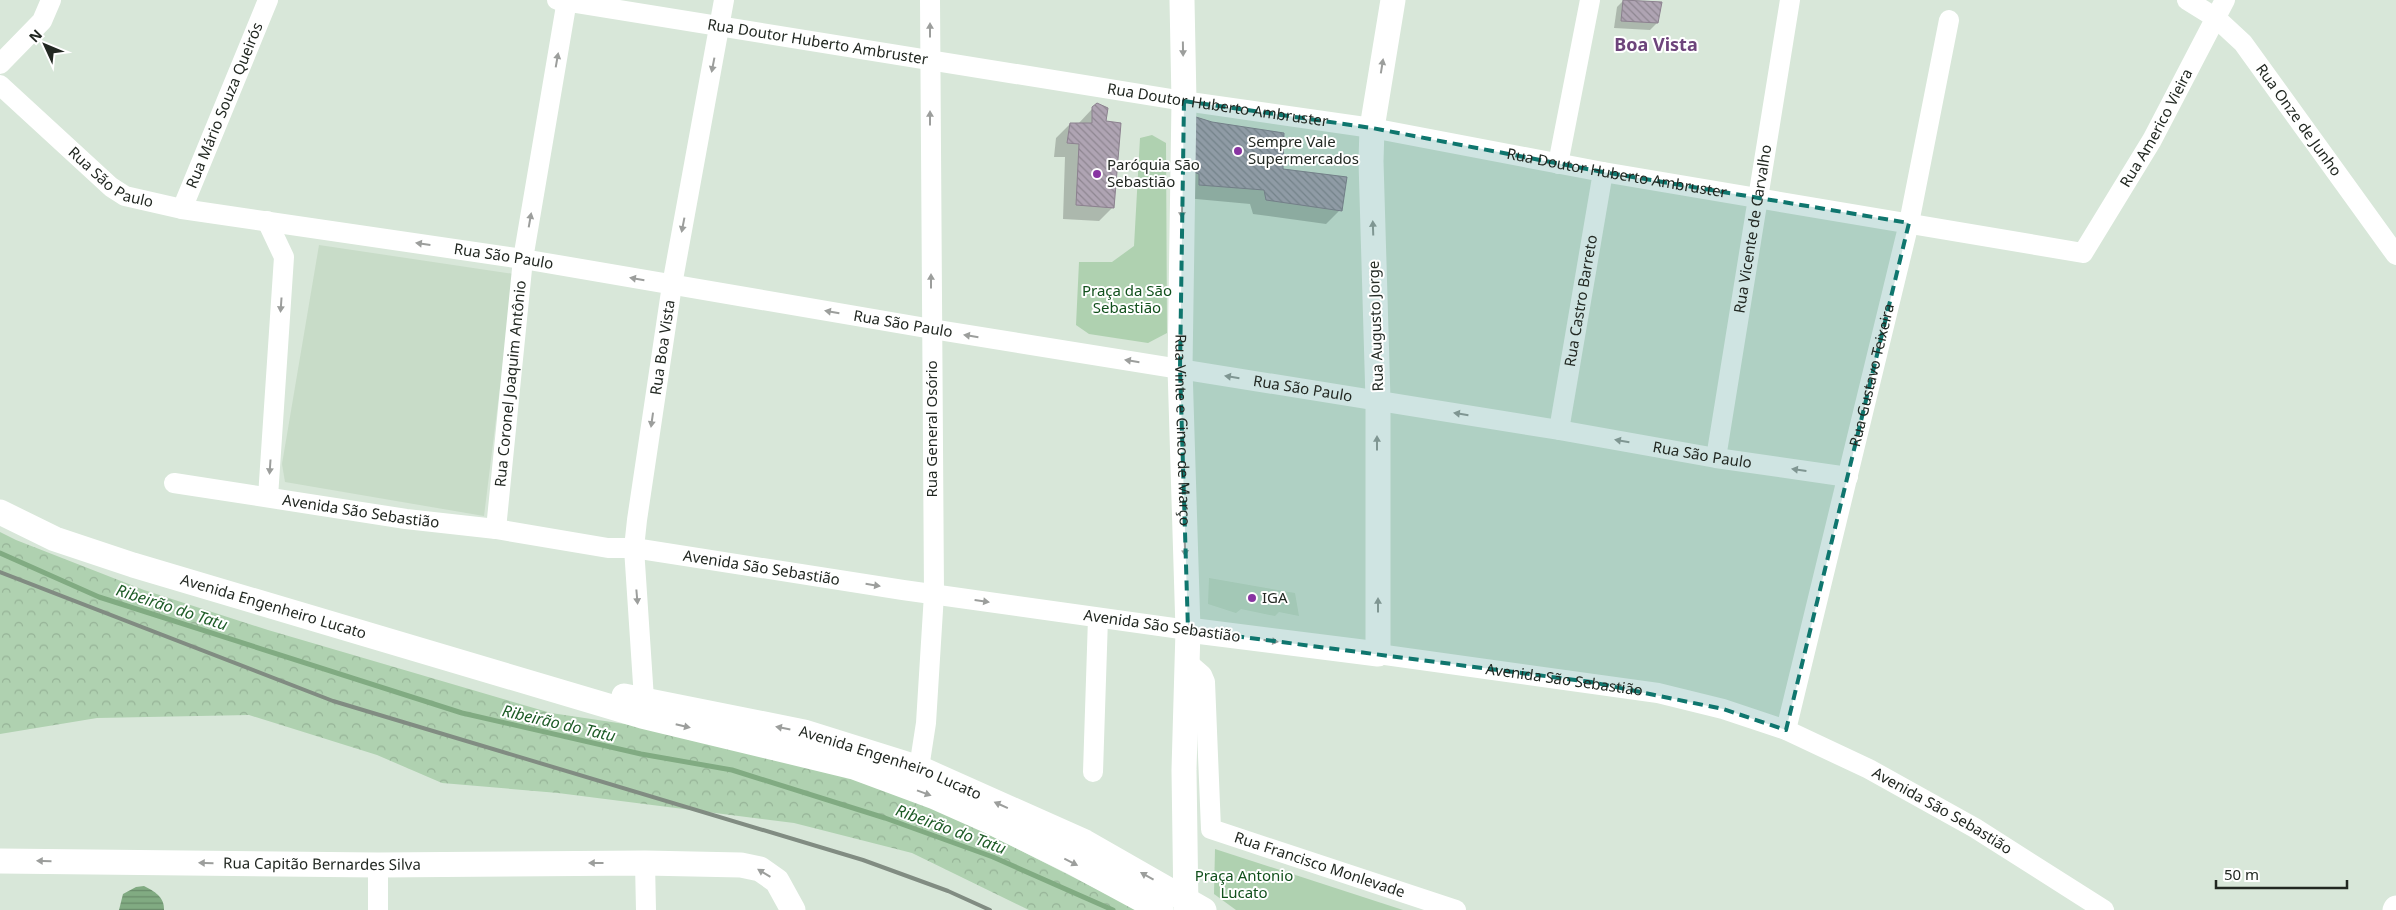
<svg xmlns="http://www.w3.org/2000/svg" width="2396" height="910" viewBox="0 0 2396 910" font-family="'Noto Sans',sans-serif">
  <defs>
    <pattern id="forest-crowns" width="20" height="18" patternUnits="userSpaceOnUse" patternTransform="scale(1.25)"><rect width="20" height="18" fill="#afd1b0"/><path d="M2 6a3 3 0 1 1 6 0M12 15a3 3 0 1 1 6 0" fill="none" stroke="#96b397"/></pattern>
    <pattern id="water-rules" width="6" height="5" patternUnits="userSpaceOnUse" patternTransform="scale(1.25)"><rect width="6" height="5" fill="#81ab82"/><path d="M0 2.5h6" fill="none" stroke="#698b6a"/></pattern>
    <pattern id="building-back-hatch" width="6" height="6" patternUnits="userSpaceOnUse" patternTransform="scale(1.25)"><rect width="6" height="6" fill="#afa4b3"/><path d="M-1 5l2 2M0 0l6 6M5-1l2 2" fill="none" stroke="#8e8691"/></pattern>
  </defs>
  <rect width="100%" height="100%" fill="#d8e7d9"/>
  <g fill="#c8dcc8">
    <path d="M319,245l195,29 -30,242 -199,-34 -3,-18z"/>
    <path d="M1209,578l86,15 4,23 -20,-4 -4,4 -34,-7 -5,4 -28,-9z"/>
  </g>
  <path fill="url(#forest-crowns)" d="M0,532l16,8 128,50 124,40 283,83 114,17 206,53 91,38 176,89h-109l-117,-57 -118,-30 -236,-30 -116,-10 -65,-28 -128,-40 -152,3 -97,16z"/>
  <g fill="#afd1b0">
    <path d="M1152,135l14,8 1,190 -19,10 -59,-9 -13,-9 3,-63h33l22,-16 6,-108z"/>
    <path d="M1215,849l188,61h-167l-22,-16z"/>
  </g>
  <path fill="url(#water-rules)" d="M144,886c10,5 21,11 20,24h-74h29l4,-16 13,-7z"/>
  <g fill="#0003">
    <path d="M1624,0l33,23 -7,7 -36,-2 3,-21z"/>
    <path d="M1093,108l12,14 8,85 -14,14 -36,-2 2,-62h-11l2,-19 14,-14h8z"/>
    <path d="M1183,132l99,38 58,40 -14,14 -73,-10 -3,-10 -65,-6z"/>
  </g>
  <g fill="none" stroke-linecap="round" stroke-linejoin="round">
    <path stroke="#81ab82" stroke-width="5" d="M0,553l99,44 363,116 179,41 91,16 153,48 108,39 120,53"/>
  </g>
  <g fill="url(#building-back-hatch)" stroke="#8c818f">
    <path d="M1623,0l39,2 -4,21 -37,-2z"/>
    <path d="M1097,103l11,5 -2,13 15,2 -7,85 -38,-3 3,-61 -12,-1 3,-20h22v-16z"/>
    <path d="M1196,117l16,5 72,11 -1,36 64,8 -5,34 -76,-11 -2,-10 -65,-5v-11l-8,-3z"/>
  </g>
  <g fill="none" stroke-linecap="round" stroke-linejoin="round">
    <g stroke="#fff" stroke-width="20">
      <path id="s1" d="M557,0l627,101 188,27 231,44 480,81 69,-113 73,-140"/>
      <path id="s2" d="M2187,0l29,18 27,25 153,212"/>
      <path d="M0,64l42,-43 9,-21"/>
      <path id="s3" d="M0,85l111,102 14,9 57,13 341,50 409,70 627,101 157,28 132,19"/>
      <path d="M1558,164l32,-164"/>
      <path id="s4" d="M182,209l86,-209"/>
      <path d="M267,221l17,36 -16,240"/>
      <path id="s5" d="M1559,430l44,-258"/>
      <path id="s6" d="M1716,458l74,-458"/>
      <path id="s7" d="M174,483l232,36 90,10 112,19h26l269,42 285,40"/>
      <path id="s8" d="M496,529l27,-270 44,-259"/>
      <path id="s9" d="M1378,654l280,39 65,16 63,21 83,39 106,59 129,82"/>
      <path id="s10" d="M1187,662l15,13 3,7 6,147 245,81"/>
      <path id="s11" d="M644,699l-10,-151 3,-28 35,-235 52,-285"/>
      <path id="s12" d="M1786,730l123,-507 40,-203"/>
      <path d="M919,768l7,-45 8,-129 -4,-594"/>
      <path d="M1093,772l5,-154"/>
      <path d="M645,863l1,47"/>
      <path d="M378,910v-45"/>
    </g>
    <g stroke="#fff" stroke-width="25">
      <path id="s13" d="M1182,0l2,101 -4,267 8,262 -4,140 2,140"/>
      <path id="s14" d="M0,512l55,27 78,26 509,151 212,51 81,30 54,24 83,41 89,48"/>
      <path d="M1188,630l190,24v-254l-7,-239 1,-33 21,-128"/>
      <path id="s15" d="M624,696l180,36 115,36 166,74 119,68"/>
      <path id="s16" d="M0,861l378,4 267,-2 96,2 19,4 17,12 16,29"/>
      <path d="M2395,910l1,-2"/>
    </g>
    <path stroke="#818c82" stroke-width="4" d="M0,572l333,129 530,159 85,31 42,19"/>
  </g>
  <defs><path id="oneway-solid" d="M-6-.8H1V-3.2L6.5 0L1 3.2V.8H-6Z" transform="scale(1.25)"/></defs>
  <g fill="#9c9e9c">
    <use href="#oneway-solid" transform="translate(930 30) rotate(-90)"/>
    <use href="#oneway-solid" transform="translate(1183 49) rotate(89)"/>
    <use href="#oneway-solid" transform="translate(557 60) rotate(-80)"/>
    <use href="#oneway-solid" transform="translate(713 65) rotate(101)"/>
    <use href="#oneway-solid" transform="translate(1382 66) rotate(-81)"/>
    <use href="#oneway-solid" transform="translate(930 118) rotate(-90)"/>
    <use href="#oneway-solid" transform="translate(1182 211) rotate(91)"/>
    <use href="#oneway-solid" transform="translate(530 220) rotate(-80)"/>
    <use href="#oneway-solid" transform="translate(683 225) rotate(101)"/>
    <use href="#oneway-solid" transform="translate(1373 228) rotate(-92)"/>
    <use href="#oneway-solid" transform="translate(423 244) rotate(-172)"/>
    <use href="#oneway-solid" transform="translate(637 279) rotate(-170)"/>
    <use href="#oneway-solid" transform="translate(931 281) rotate(-90)"/>
    <use href="#oneway-solid" transform="translate(281 305) rotate(94)"/>
    <use href="#oneway-solid" transform="translate(832 312) rotate(-170)"/>
    <use href="#oneway-solid" transform="translate(971 336) rotate(-171)"/>
    <use href="#oneway-solid" transform="translate(1132 361) rotate(-171)"/>
    <use href="#oneway-solid" transform="translate(1232 377) rotate(-171)"/>
    <use href="#oneway-solid" transform="translate(1461 414) rotate(-171)"/>
    <use href="#oneway-solid" transform="translate(652 420) rotate(98)"/>
    <use href="#oneway-solid" transform="translate(1622 441) rotate(-170)"/>
    <use href="#oneway-solid" transform="translate(1377 443) rotate(-90)"/>
    <use href="#oneway-solid" transform="translate(270 467) rotate(94)"/>
    <use href="#oneway-solid" transform="translate(1799 470) rotate(-172)"/>
    <use href="#oneway-solid" transform="translate(1185 549) rotate(88)"/>
    <use href="#oneway-solid" transform="translate(873 585) rotate(9)"/>
    <use href="#oneway-solid" transform="translate(637 597) rotate(85)"/>
    <use href="#oneway-solid" transform="translate(982 601) rotate(8)"/>
    <use href="#oneway-solid" transform="translate(1378 605) rotate(-90)"/>
    <use href="#oneway-solid" transform="translate(1271 641) rotate(7)"/>
    <use href="#oneway-solid" transform="translate(683 726) rotate(13)"/>
    <use href="#oneway-solid" transform="translate(783 728) rotate(-169)"/>
    <use href="#oneway-solid" transform="translate(924 793) rotate(20)"/>
    <use href="#oneway-solid" transform="translate(1001 805) rotate(-156)"/>
    <use href="#oneway-solid" transform="translate(44 861) rotate(-179)"/>
    <use href="#oneway-solid" transform="translate(1071 862) rotate(27)"/>
    <use href="#oneway-solid" transform="translate(206 863) rotate(-179)"/>
    <use href="#oneway-solid" transform="translate(596 863) rotate(180)"/>
    <use href="#oneway-solid" transform="translate(764 873) rotate(-149)"/>
    <use href="#oneway-solid" transform="translate(1147 876) rotate(-151)"/>
  </g>
  <path fill="#0f766e" fill-opacity="0.2" stroke="#0f766e" stroke-width="4" stroke-dasharray="10 6" stroke-linejoin="round" d="M1184,101l188,27 231,44 306,51 -123,507 -63,-21 -132,-27 -403,-52 -8,-262z"/>
  <g fill="#8834a2" stroke="#fff" stroke-width="2">
    <circle cx="1238" cy="151" r="5"/>
    <circle cx="1097" cy="174" r="5"/>
    <circle cx="1252" cy="598" r="5"/>
  </g>
  <g text-anchor="middle" stroke-width="4" stroke-linejoin="round" paint-order="stroke">
    <g font-size="15" fill="#222822" stroke="#fff">
      <text dy="5" stroke="none"><textPath href="#s1" startOffset="264">Rua Doutor Huberto Ambruster</textPath></text>
      <text dy="5" stroke="none"><textPath href="#s4" startOffset="112">Rua Mário Souza Queirós</textPath></text>
      <text dy="5" stroke="none"><textPath href="#s1" startOffset="669">Rua Doutor Huberto Ambruster</textPath></text>
      <text dy="5" stroke="none"><textPath href="#s2" startOffset="166">Rua Onze de Junho</textPath></text>
      <text dy="5" stroke="none"><textPath href="#s1" startOffset="1692">Rua Americo Vieira</textPath></text>
      <text dy="5" stroke="none"><textPath href="#s1" startOffset="1074">Rua Doutor Huberto Ambruster</textPath></text>
      <text dy="5" stroke="none"><textPath href="#s3" startOffset="146">Rua São Paulo</textPath></text>
      <text dy="5" stroke="none"><textPath href="#s6" startOffset="232">Rua Vicente de Carvalho</textPath></text>
      <text dy="5" stroke="none"><textPath href="#s3" startOffset="551">Rua São Paulo</textPath></text>
      <text dy="5" stroke="none"><textPath href="#s5" startOffset="131">Rua Castro Barreto</textPath></text>
      <text dy="5" stroke="none"><textPath href="#s3" startOffset="956">Rua São Paulo</textPath></text>
      <text transform="translate(1376 326) rotate(-92)" y="5">Rua Augusto Jorge</text>
      <text dy="5" stroke="none"><textPath href="#s11" startOffset="354">Rua Boa Vista</textPath></text>
      <text dy="5" stroke="none"><textPath href="#s12" startOffset="365">Rua Gustavo Teixeira</textPath></text>
      <text dy="5" stroke="none"><textPath href="#s8" startOffset="146">Rua Coronel Joaquim Antônio</textPath></text>
      <text dy="5" stroke="none"><textPath href="#s3" startOffset="1361">Rua São Paulo</textPath></text>
      <text transform="translate(932 429) rotate(-90)" y="5">Rua General Osório</text>
      <text dy="5" stroke="none"><textPath href="#s13" startOffset="430">Rua Vinte e Cinco de Março</textPath></text>
      <text dy="5" stroke="none"><textPath href="#s3" startOffset="1766">Rua São Paulo</textPath></text>
      <text dy="5" stroke="none"><textPath href="#s7" startOffset="189">Avenida São Sebastião</textPath></text>
      <text dy="5" stroke="none"><textPath href="#s7" startOffset="594">Avenida São Sebastião</textPath></text>
      <text dy="5" stroke="none"><textPath href="#s14" startOffset="290">Avenida Engenheiro Lucato</textPath></text>
      <text transform="translate(1162 626) rotate(8)" y="5">Avenida São Sebastião</text>
      <text dy="5" stroke="none"><textPath href="#s9" startOffset="188">Avenida São Sebastião</textPath></text>
      <text dy="5" stroke="none"><textPath href="#s15" startOffset="275">Avenida Engenheiro Lucato</textPath></text>
      <text dy="5" stroke="none"><textPath href="#s9" startOffset="592">Avenida São Sebastião</textPath></text>
      <text dy="5" stroke="none"><textPath href="#s16" startOffset="322">Rua Capitão Bernardes Silva</textPath></text>
      <text dy="5" stroke="none"><textPath href="#s10" startOffset="289">Rua Francisco Monlevade</textPath></text>
    </g>
    <g font-size="15" fill="#222822" stroke="#fff" text-anchor="start">
      <text x="1248" y="147">Sempre Vale<tspan x="1248" dy="17">Supermercados</tspan></text>
      <text x="1107" y="170">Paróquia São<tspan x="1107" dy="17">Sebastião</tspan></text>
      <text x="1262" y="603">IGA</text>
    </g>
    <g font-size="15" fill="#11501c" stroke="#fff">
      <text x="1127" y="296">Praça da São<tspan x="1127" dy="17">Sebastião</tspan></text>
      <text x="1244" y="881">Praça Antonio<tspan x="1244" dy="17">Lucato</tspan></text>
    </g>
    <g font-size="16" font-style="italic" fill="#1d5b26" stroke="#fff">
      <text transform="translate(172 607) rotate(18)" y="6">Ribeirão do Tatu</text>
      <text transform="translate(559 723) rotate(13)" y="6">Ribeirão do Tatu</text>
      <text transform="translate(951 829) rotate(20)" y="6">Ribeirão do Tatu</text>
    </g>
    <g font-size="18" font-weight="bold" fill="#6d447b" stroke="#fff">
      <text x="1656" y="51">Boa Vista</text>
    </g>
  </g>
  <g transform="translate(45 45) rotate(314)" stroke="#ffffff" stroke-width="4" paint-order="stroke">
  <path d="M0-4L9 19L0 12L-9 19Z" fill="#222822"/>
  <text y="-8" font-size="14" font-weight="bold" text-anchor="middle" fill="#222822">N</text>
  </g>
  <path d="M2216 880v8h131v-8" fill="none" stroke="#222822" stroke-width="2.5"/>
  <text x="2224" y="880" font-size="15" fill="#222822" stroke="#ffffff" stroke-width="4" paint-order="stroke">50 m</text>
</svg>
